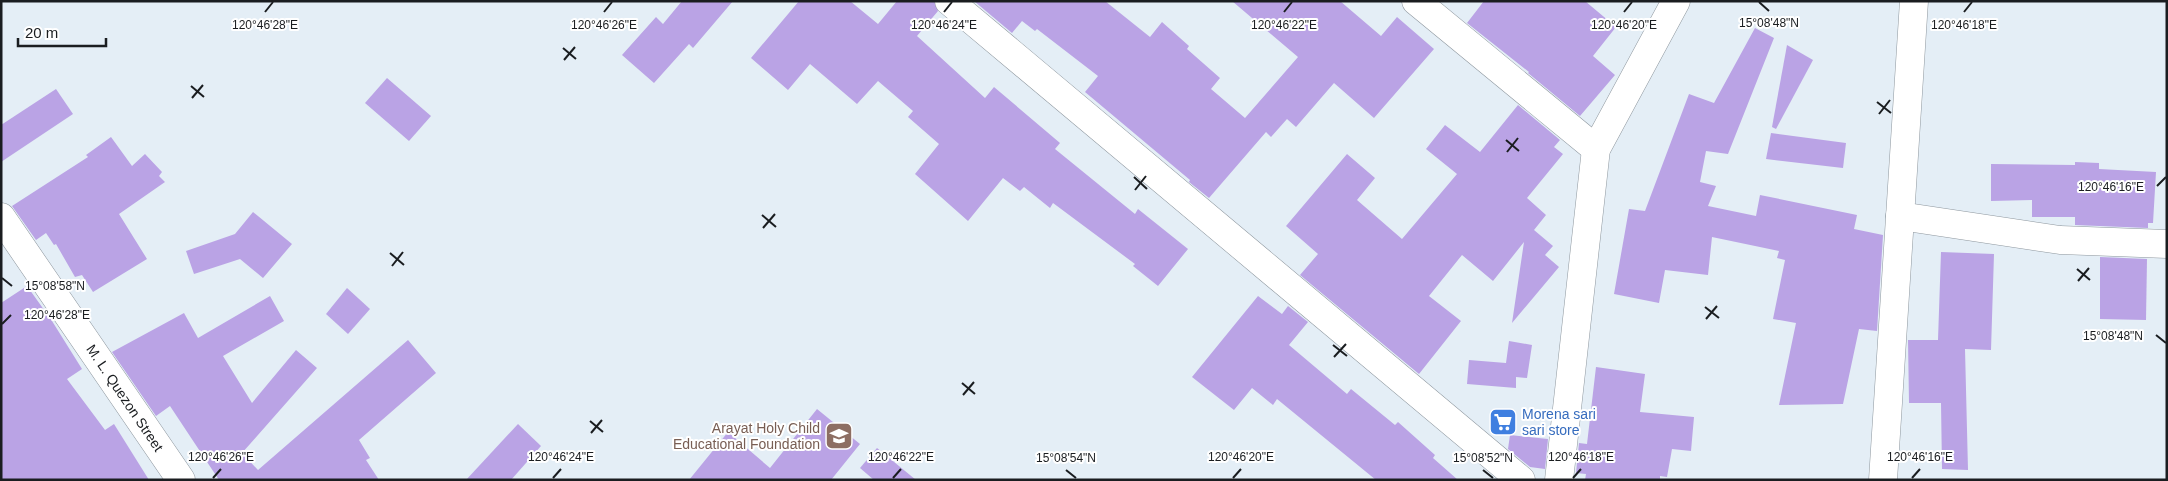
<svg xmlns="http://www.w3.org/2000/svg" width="2168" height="481" viewBox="0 0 2168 481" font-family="Arial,sans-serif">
  <rect width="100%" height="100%" fill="#e4eef6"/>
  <g fill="#baa3e5">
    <path d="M682,1h51l-40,47 -4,-4 -35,39 -32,-28 34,-38 7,7z"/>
    <path d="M799,1h51l28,23 19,-23h37l4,10 -21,25 68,62 9,-11 66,56 -5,6 80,65 3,-5 50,40 -30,37 -25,-20 2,-2 -82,-61 -3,5 -26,-21 -4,4 -17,-13 -35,43 -53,-47 24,-30 -31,-27 5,-6 -35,-30 -21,23 -47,-40 -22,26 -37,-32z"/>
    <path d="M974,1h131l45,36 12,-15 27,24 -2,3 33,29 -9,11 34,29 53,-61 -66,-56h108l41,35 16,-19 37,32 -60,69 -40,-35 -38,44 -9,-8 -16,18 -5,-5 -57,66 -20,-16 1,-2 -105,-88 13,-16 -61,-47 -2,2 -13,-10 -10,12z"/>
    <path d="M1484,1h101l31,26 -23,29 22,19 -35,41 -52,-43 1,-1 -62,-49z"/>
    <path d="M1755,28l19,10 -46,116 -22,-3 -6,31 16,4 -8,20 48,10 4,-21 97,20 -3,14 29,6 -6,96 -18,-2 -16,75 -64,1 17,-82 -23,-4 12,-59 -8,-2 2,-7 -67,-14 -4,38 -43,-5 -6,33 -45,-9 15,-85 16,2 44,-117 25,9z"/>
    <path d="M1787,45l26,15 -37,69 -4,-2z"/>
    <path d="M387,78l44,38 -22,25 -44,-38z"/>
    <path d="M56,89l17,25 -72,48v-37z"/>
    <path d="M1518,105l42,35 -6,7 9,7 -36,44 19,17 -12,15 19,16 -8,9 14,12 -47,56 12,-81 -31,39 -31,-26 -33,41 32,25 -42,53 -119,-99 18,-21 -32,-28 61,-72 28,24 -18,22 45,39 55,-65 -31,-25 19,-24 35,27z"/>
    <path d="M1771,133l75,10 -3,25 -77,-9z"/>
    <path d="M111,137l21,29 13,-12 17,18 -3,4 6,6 -46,32 28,45 -54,33 -11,-17 -7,2 -19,-33 -2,1 -8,-12 -10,7 -24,-34 76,-49 -2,-2z"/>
    <path d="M2075,162l24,1v6l57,3 -3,51h-5v5l-73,-3v-8h-43v-17l-41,1v-37l84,1z"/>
    <path d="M253,212l39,32 -29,34 -23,-19 -46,15 -8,-23 49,-17z"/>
    <path d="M1941,252l53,2 -3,96 -26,-1 3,121 -26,-1 -1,-66h-32l-1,-63h30z"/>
    <path d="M2100,257l47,2 -1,61 -46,-1z"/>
    <path d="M27,286l25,35 30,48 -15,10 38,51 9,-6 35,56h-148v-177z"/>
    <path d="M347,288l23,21 -22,25 -22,-20z"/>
    <path d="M270,296l14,25 -61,35 29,47 44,-53 21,18 -75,85 16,17 150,-130 28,33 -77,67 11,18 -4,2 13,20h-160l-49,-74 -14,10 -44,-64 72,-39 14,25z"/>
    <path d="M1258,296l24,18 6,-8 20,16 -19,23 58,49 4,-5 44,36 3,-3 37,33 -2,3 25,22h-82l-99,-81 -4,6 -21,-17 -18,22 -42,-33z"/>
    <path d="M1509,341l23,4 -5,33 -11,-1v11l-49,-4 2,-24 37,3z"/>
    <path d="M1596,367l49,7 -5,38 54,5 -3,34 -19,-2 -5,28 -7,-1v4h-75l1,-6 -10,-1 3,-30 8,1z"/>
    <path d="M817,409l43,35 -29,36h-142l39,-48 42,36z"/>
    <path d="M518,424l23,22 -30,34h-45z"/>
    <path d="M1510,435l38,4 -3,30 -15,-2 -22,-18z"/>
    <path d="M877,448l39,32h-42l-14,-12z"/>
  </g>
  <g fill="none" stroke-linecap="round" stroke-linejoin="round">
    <g stroke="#8e979e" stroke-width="29">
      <g id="minor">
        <path d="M949,1l572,479"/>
        <path d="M1416,1l180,148"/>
        <path d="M1900,216l160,24 107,4"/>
        <path d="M1,217l180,263"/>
        <path d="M1559,480l37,-331 80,-148"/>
        <path d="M1883,480l31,-479"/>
      </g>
    </g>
    <use href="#minor" stroke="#fff" stroke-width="28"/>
  </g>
  <path fill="none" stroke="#1a1d20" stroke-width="2" d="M1759,2l10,9M265,12l8,-10M604,12l8,-10M944,12l8,-10M1284,12l8,-10M1624,12l8,-10M1964,12l8,-10M563,48l13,11M564,60l11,-13M191,86l13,11M192,98l11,-13M1877,102l14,11M1879,114l11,-14M1506,140l13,11M1507,152l11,-14M1134,177l13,12M2157,186l9,-9M1135,190l11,-14M762,215l14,12M763,228l12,-14M390,253l14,12M392,266l11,-14M2077,269l13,11M2,278l10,8M2078,281l11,-13M1705,307l14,11M1706,319l11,-13M2,324l9,-9M2156,335l10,8M1333,345l14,11M1334,357l12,-13M962,383l13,11M963,395l11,-13M590,421l13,11M591,433l11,-13M1066,470l10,8M1483,470l10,8M213,478l8,-9M553,478l8,-9M893,478l8,-9M1233,478l8,-9M1573,478l8,-9M1912,478l8,-9"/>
  <defs>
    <g id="supermarket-square" transform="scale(1.4375)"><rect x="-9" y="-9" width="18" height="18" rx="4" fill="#3f7fe0" stroke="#fff"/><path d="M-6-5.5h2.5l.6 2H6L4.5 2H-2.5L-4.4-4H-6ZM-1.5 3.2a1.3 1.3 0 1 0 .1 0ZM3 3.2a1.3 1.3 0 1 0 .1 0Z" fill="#fff"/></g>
    <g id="school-square" transform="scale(1.4375)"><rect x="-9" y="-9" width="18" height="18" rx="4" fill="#8d6e63" stroke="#fff"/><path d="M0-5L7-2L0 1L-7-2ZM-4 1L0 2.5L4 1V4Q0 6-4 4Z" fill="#fff"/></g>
  </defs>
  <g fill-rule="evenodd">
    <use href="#supermarket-square" x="1503" y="422"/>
    <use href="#school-square" x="839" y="436"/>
  </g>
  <g text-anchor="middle" stroke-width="4" stroke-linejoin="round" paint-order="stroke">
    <g font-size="14" fill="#1a1d20" stroke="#fff">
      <text transform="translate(125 398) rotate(56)" y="5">M. L. Quezon Street</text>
    </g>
    <g font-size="14" fill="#366cbe" stroke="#fff" text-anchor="start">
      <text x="1522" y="419">Morena sari<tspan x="1522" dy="16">sari store</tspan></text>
    </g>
    <g font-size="14" fill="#785e54" stroke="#fff" text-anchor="end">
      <text x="820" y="433">Arayat Holy Child<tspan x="820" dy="16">Educational Foundation</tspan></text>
    </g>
  </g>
  <g font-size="12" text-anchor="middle" fill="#1a1d20" stroke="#fff" stroke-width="4" stroke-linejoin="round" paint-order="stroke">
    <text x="1769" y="27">15°08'48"N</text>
    <text x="265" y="29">120°46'28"E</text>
    <text x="604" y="29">120°46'26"E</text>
    <text x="944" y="29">120°46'24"E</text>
    <text x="1284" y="29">120°46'22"E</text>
    <text x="1624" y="29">120°46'20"E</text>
    <text x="1964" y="29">120°46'18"E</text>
    <text x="2111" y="191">120°46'16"E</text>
    <text x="55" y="290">15°08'58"N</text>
    <text x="57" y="319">120°46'28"E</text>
    <text x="2113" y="340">15°08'48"N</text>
    <text x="221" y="461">120°46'26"E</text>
    <text x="561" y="461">120°46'24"E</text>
    <text x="901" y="461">120°46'22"E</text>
    <text x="1241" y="461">120°46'20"E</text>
    <text x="1581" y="461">120°46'18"E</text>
    <text x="1920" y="461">120°46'16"E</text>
    <text x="1066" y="462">15°08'54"N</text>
    <text x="1483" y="462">15°08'52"N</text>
  </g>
  <rect width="2168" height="481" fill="none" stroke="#1a1d20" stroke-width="5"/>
  <path d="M18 38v8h88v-8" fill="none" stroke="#1a1d20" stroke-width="2.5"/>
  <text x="25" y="38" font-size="15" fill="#1a1d20" stroke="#ffffff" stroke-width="4" paint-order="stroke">20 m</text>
</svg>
